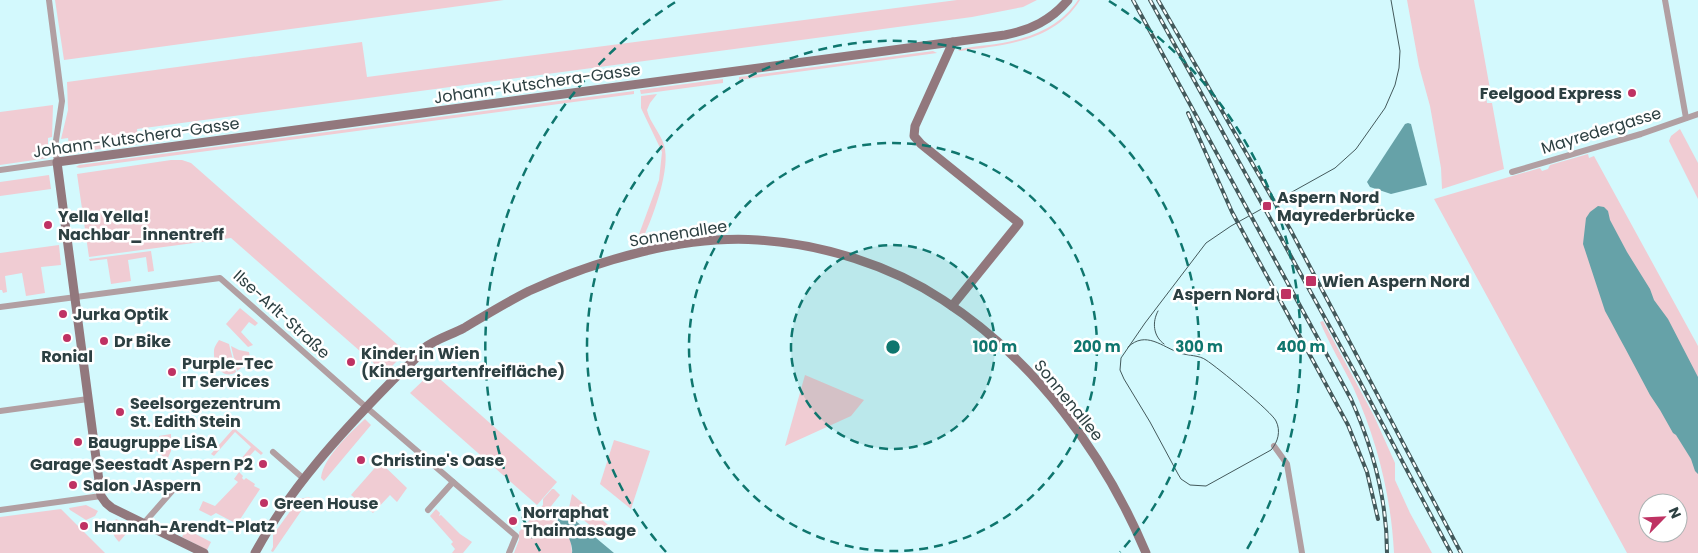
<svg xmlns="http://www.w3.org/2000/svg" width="1698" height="553" viewBox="0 0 1698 553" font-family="Poppins,sans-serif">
  <rect width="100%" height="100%" fill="#d3f9fd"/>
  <g fill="#f0ccd3" fill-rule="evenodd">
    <path d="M55,0h449l-440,60z"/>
    <path d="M957,0h80l-14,7 -51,10 -835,112 2,15 -69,9 -2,-15 -7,1 7,-29 -1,-28 295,-40 5,35z"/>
    <path d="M1078,0h2c-26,42 -76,45 -120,51l-2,-1c10,-3 21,-4 31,-5 35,-5 68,-14 89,-45z"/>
    <path d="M1407,0h67l16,89h-3l1,5 -2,1 1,8h5l12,66 -62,20 -1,-21 -11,-62 -11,-40z"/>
    <path d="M933,51l4,2 -198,27v-3z"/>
    <path d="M723,79v4l-82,11 -1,-4z"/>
    <path d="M634,91v3l-554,74 -4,-1 3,-2z"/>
    <path d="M657,94l-7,9 -3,7c3,13 13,22 17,35 7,23 -10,69 -20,91l-6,1 21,-57 3,-28 -21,-44v-12z"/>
    <path d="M53,105l-1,32 -4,1v20l-48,7v-53z"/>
    <path d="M1680,129l18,34v36l-29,-58 2,-5z"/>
    <path d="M1588,154l1,4 5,-2 104,190v207h-71l-193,-354 106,-31 2,3 6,-2 2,-4zM1648,503h30v30h-30z"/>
    <path d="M171,160h11l9,3 215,189 -21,21 -154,-135 -142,19 -12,-83z"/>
    <path d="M49,175l2,14 -51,7v-14z"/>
    <path d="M59,245l2,20 -20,2 4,26 -19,3 -4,-23 -17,3 2,16 -4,1 -1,-3h-2v-37z"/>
    <path d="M151,251l3,20 -6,1 -2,-15 -18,3 3,21 -20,3 -4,-25 -17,2 -1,-2z"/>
    <path d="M240,308l18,15 -3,3 -6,-4 -8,10 12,13 -5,2 -22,-23z"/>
    <path d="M1323,321l51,95 21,47v17l15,33 22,40h-38c-3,-58 -17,-113 -41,-166 -11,-22 -23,-42 -33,-65z"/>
    <path d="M219,340l10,4 7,28c-13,9 -23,-8 -22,-21 0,-4 3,-8 5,-11z"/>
    <path d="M231,346l8,4 10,2c3,9 -5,14 -12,19z"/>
    <path d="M432,372l125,110 -20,23 -127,-112z"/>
    <path d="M805,375l59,25 -13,16 -66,30z"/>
    <path d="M365,419l6,6 -47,56 -3,-3c2,-20 29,-45 44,-59z"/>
    <path d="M234,428l29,25 -2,2 -6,-5 -16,18 -3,-3 15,-18 -16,-15 -21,24 -3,-2z"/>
    <path d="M171,434v17l-4,9 -14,-12 4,-9h2v-3z"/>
    <path d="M614,440l36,11 -19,58 -31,-25z"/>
    <path d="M380,462l27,26 -10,14 -7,-7 -17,18 -22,-18z"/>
    <path d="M239,472l4,4 -1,2 2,2 2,-2 9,6 -1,2 6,3 -23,35 -21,-11 -5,3 -12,-6 4,-9 12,5 23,-24 -4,-3z"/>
    <path d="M552,489h2l6,6 -12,15 5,4 6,-7 23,19 -29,-12 11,17 6,3 2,19h-58l5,-13v-8l24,-27v-6z"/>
    <path d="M572,494l42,36v2l-11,4 -34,-28z"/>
    <path d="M309,497l1,1 -37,54 -2,-1 2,-4v-12l26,-36z"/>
    <path d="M86,505l12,6 -3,5 -9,4 -16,-10 -1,-2z"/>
    <path d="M61,509l44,44h-105v-36z"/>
    <path d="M436,509l4,4 -1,3 2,-1 19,19 12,8 -9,11h-11l3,-4 -4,-5 2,-2 -23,-26z"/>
    <path d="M116,519l16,8 -13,15c-7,-7 -9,-14 -3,-23z"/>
    <path d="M186,529l25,13 -4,8 -25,-13z"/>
  </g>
  <g fill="#66a2a8">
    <path d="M1408,123l3,1 16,61 -36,9 -21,-7 -3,-5 38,-58z"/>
    <path d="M1598,206l6,1 4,4 2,9 17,32 23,37 4,11 14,19 30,58v97l-3,-3 -4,-12 -15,-24 -3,-2 -13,-23 -10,-15 -25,-47c-7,-12 -13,-25 -20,-37l-22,-67 3,-26 4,-6z"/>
    <path d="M559,507l55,46h-42c2,-13 -12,-29 -19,-39z"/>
  </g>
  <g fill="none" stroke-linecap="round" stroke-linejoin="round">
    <g stroke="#b19fa2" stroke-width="6">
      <path d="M1665,0l21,118"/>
      <path d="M0,170l57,-8 -2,-15 7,-46 -13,-101"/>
      <path d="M1512,172l129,-38 57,-20"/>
      <path d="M0,307l220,-29 139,123 157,135 -7,17"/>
      <path d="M0,411l88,-12"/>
      <path d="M1274,446l13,18 15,89"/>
      <path d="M273,452l31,27"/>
      <path d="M0,510l101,-14"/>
      <path d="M428,510l25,-28"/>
      <path d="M144,523l29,-33"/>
    </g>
    <g stroke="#92787d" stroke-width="9">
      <path d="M952,306l67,-83 -98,-79 -7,-8 1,-10 38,-84"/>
      <path d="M204,553l-92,-45 -6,-5 -5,-7 -44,-334 948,-127c26,-5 46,-15 63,-35"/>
      <path d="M255,553c35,-65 85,-119 136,-171 8,-8 17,-16 25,-24 2,-3 4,-7 7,-9 12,-10 28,-14 41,-21 22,-13 43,-26 65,-37 67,-31 156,-56 229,-51 64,4 132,25 185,60 91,59 161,153 203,253"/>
    </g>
    <g stroke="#43595b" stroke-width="1">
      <path d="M1158,311c-6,11 -5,25 6,33"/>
      <path d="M1128,347c18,-17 34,0 52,6 9,3 19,2 26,7 11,7 66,52 70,61 5,10 2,21 -5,29l-65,36 -16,-1 -9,-6 -3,-5 -28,-52 -26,-43 -4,-9 1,-12 24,-35 61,-80 25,-17 104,-58 21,-19 29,-41 10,-23 4,-17 1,-17 -9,-51"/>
    </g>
    <g stroke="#43595b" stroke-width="4">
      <g id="rail">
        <path d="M1133,0l218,399c22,49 36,100 36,154"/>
        <path d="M1150,0l209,380 92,173"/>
        <path d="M1158,0l132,229 171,324"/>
        <path d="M1188,113l44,99 116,213 19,47 11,47"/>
      </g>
    </g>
    <use href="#rail" stroke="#fff" stroke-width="2" stroke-dasharray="5.5" stroke-linecap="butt"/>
  </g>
  <circle cx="893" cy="347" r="102" fill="#0f766e" fill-opacity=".12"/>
  <g fill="none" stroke="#0f766e" stroke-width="2.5" stroke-dasharray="9 6">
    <circle cx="893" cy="347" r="102"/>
    <circle cx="893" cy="347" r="204"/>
    <path d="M666 552A306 306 0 1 1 1120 552"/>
    <path d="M540 551A408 408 0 0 1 677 1M1109 1A408 408 0 0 1 1246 551"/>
  </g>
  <g fill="#bf3263" stroke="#fff" stroke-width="2">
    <circle cx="1632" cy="93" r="5"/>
    <rect x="1262" y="201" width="10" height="10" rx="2.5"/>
    <circle cx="48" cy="225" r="5"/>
    <rect x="1305" y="275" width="12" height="12" rx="2.5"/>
    <rect x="1280" y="288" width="12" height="12" rx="2.5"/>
    <circle cx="63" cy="314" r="5"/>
    <circle cx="67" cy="338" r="5"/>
    <circle cx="104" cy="341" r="5"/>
    <circle cx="351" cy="362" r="5"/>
    <circle cx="172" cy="372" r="5"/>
    <circle cx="120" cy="412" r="5"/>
    <circle cx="78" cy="442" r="5"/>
    <circle cx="361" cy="460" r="5"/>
    <circle cx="263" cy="464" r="5"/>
    <circle cx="73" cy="485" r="5"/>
    <circle cx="264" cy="503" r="5"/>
    <circle cx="513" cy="521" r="5"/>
    <circle cx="84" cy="526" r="5"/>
  </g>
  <g text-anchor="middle" stroke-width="5" stroke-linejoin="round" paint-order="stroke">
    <g font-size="16" fill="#2d4042" stroke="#fff">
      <text transform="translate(537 83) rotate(-8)" y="6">Johann-Kutschera-Gasse</text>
      <text transform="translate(1601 130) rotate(-17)" y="6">Mayredergasse</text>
      <text transform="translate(136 137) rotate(-8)" y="6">Johann-Kutschera-Gasse</text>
      <text transform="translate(678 233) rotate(-9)" y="6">Sonnenallee</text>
      <text transform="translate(282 314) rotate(42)" y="6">Ilse-Arlt-Straße</text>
      <text transform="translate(1069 400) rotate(51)" y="6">Sonnenallee</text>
    </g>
    <g font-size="16" font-weight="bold" fill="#2d4042" stroke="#fff" text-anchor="start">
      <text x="1622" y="99" text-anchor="end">Feelgood Express</text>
      <text x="1277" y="203">Aspern Nord<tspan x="1277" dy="18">Mayrederbrücke</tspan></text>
      <text x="58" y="222">Yella Yella!<tspan x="58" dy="18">Nachbar_innentreff</tspan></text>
      <text x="1322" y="287">Wien Aspern Nord</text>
      <text x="1275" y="300" text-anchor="end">Aspern Nord</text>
      <text x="73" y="320">Jurka Optik</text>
      <text x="114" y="347">Dr Bike</text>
      <text x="361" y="359">Kinder in Wien<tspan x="361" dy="18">(Kindergartenfreifläche)</tspan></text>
      <text x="67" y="362" text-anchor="middle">Ronial</text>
      <text x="182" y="369">Purple-Tec<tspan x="182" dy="18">IT Services</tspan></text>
      <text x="130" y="409">Seelsorgezentrum<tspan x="130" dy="18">St. Edith Stein</tspan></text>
      <text x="88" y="448">Baugruppe LiSA</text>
      <text x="371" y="466">Christine's Oase</text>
      <text x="253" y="470" text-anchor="end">Garage Seestadt Aspern P2</text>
      <text x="83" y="491">Salon JAspern</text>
      <text x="274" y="509">Green House</text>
      <text x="523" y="518">Norraphat<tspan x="523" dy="18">Thaimassage</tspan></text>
      <text x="94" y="532">Hannah-Arendt-Platz</text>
    </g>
  </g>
  <circle cx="893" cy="347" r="8" fill="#0f766e" stroke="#fff" stroke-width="2.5"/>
  <g font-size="15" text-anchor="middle" font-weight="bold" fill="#0f766e" stroke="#fff" stroke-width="5" stroke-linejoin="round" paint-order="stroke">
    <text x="995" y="352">100 m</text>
    <text x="1097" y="352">200 m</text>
    <text x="1199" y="352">300 m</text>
    <text x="1301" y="352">400 m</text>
  </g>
  <g transform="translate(1663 518) rotate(66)"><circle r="24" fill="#ffffff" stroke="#abb3b3"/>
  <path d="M0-4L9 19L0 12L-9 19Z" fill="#bf3263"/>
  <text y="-8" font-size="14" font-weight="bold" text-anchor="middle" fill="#2d4042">N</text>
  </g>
</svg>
